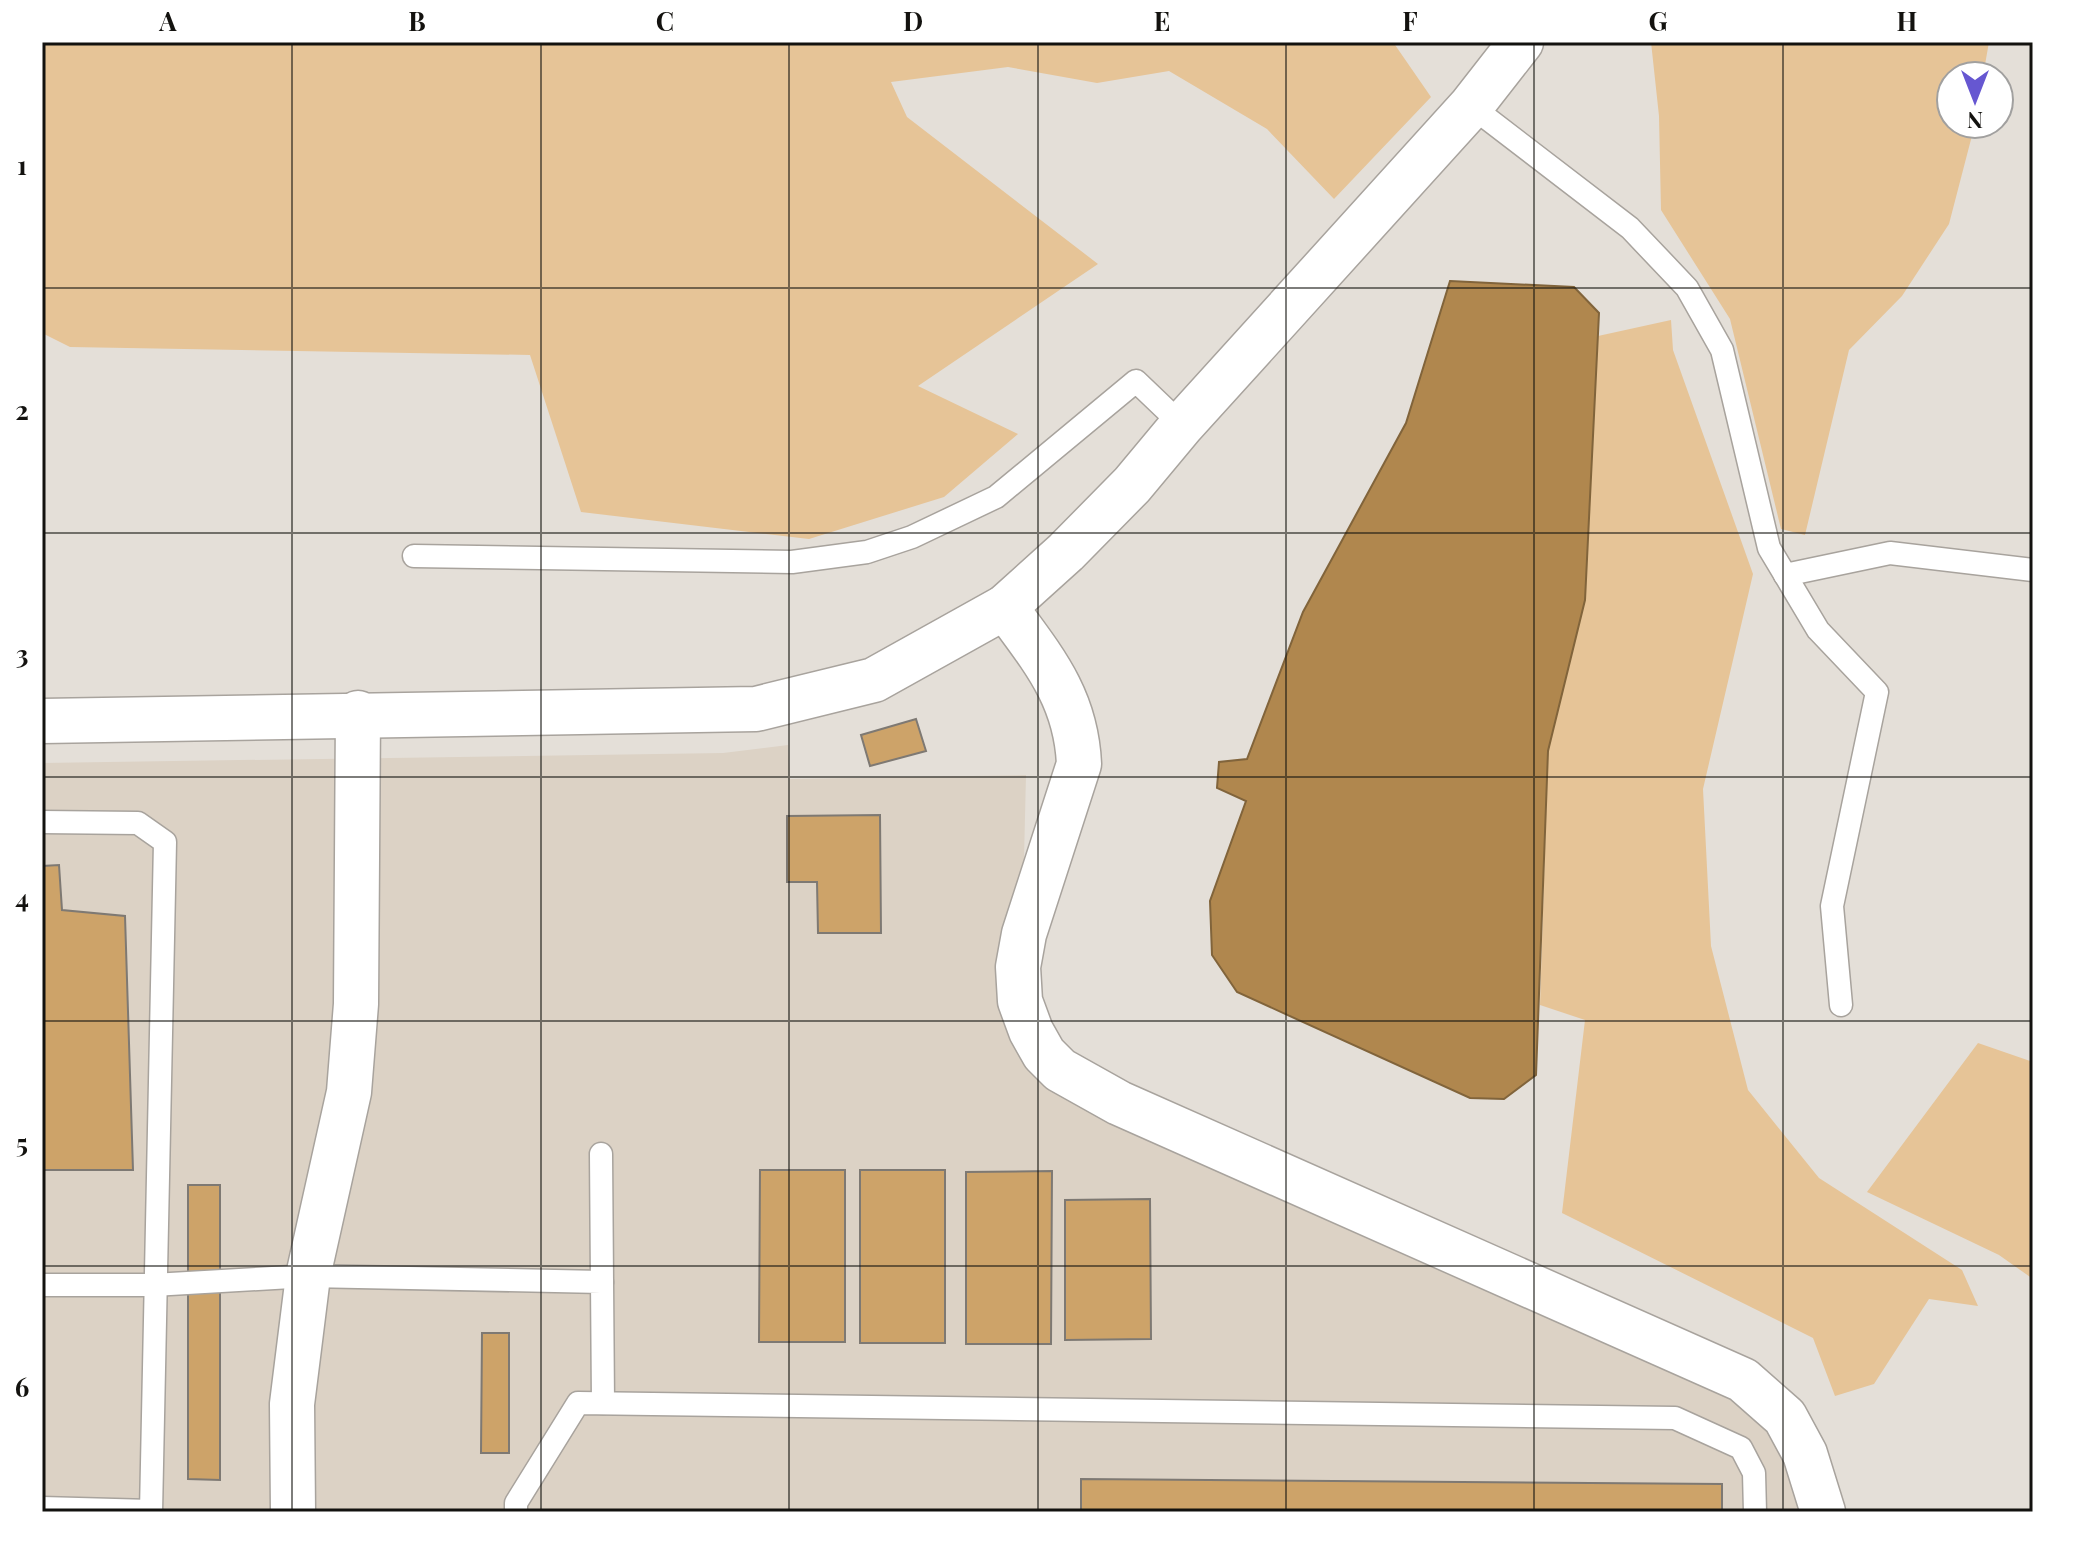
<svg xmlns="http://www.w3.org/2000/svg" width="2075" height="1554" viewBox="0 0 2075 1554" font-family="'Playfair Display',serif">
  <rect width="100%" height="100%" fill="#e4dfd8"/>
  <path fill="#dcd2c5" d="M788,745l2,34 236,-4 -3,125 10,99 33,57 671,303 100,153h-1795v-749l681,-10z"/>
  <g fill="#e6c497">
    <path d="M42,42h1351l38,55 -97,102 -67,-70 -98,-58 -72,12 -89,-16 -117,15 16,35 191,147 -180,122 100,48 -74,63 -135,42 -228,-27 -51,-157 -460,-8 -28,-14z"/>
    <path d="M1651,42h338l-6,34h-32v48h24l-26,100 -47,72 -53,54 -44,185 -24,-6 -51,-210 -69,-109 -2,-94z"/>
    <path d="M1671,320l2,30 80,224 -50,215 8,157 37,144 71,88 143,92 16,36 -49,-7 -55,85 -39,12 -22,-58 -251,-125 23,-193 -45,-15 8,-254 37,-151 13,-264z"/>
    <path d="M1978,1043l55,19v217l-34,-24 -132,-63z"/>
  </g>
  <path fill="#b0874e" stroke="#81643b" stroke-width="2" d="M1450,281l124,6 25,26 -14,287 -37,151 -12,324 -32,24 -34,-1 -233,-106 -25,-37 -2,-54 36,-100 -29,-13 2,-26 28,-3 56,-147 103,-189z"/>
  <g fill="#cda369" stroke="#7e7973" stroke-width="2">
    <path d="M916,719l10,32 -56,15 -9,-31z"/>
    <path d="M880,815l1,118h-63l-1,-51h-30v-66z"/>
    <path d="M59,865l3,45 63,6 8,254h-91v-304z"/>
    <path d="M760,1170h85v172h-86z"/>
    <rect x="860" y="1170" width="85" height="173"/>
    <path d="M1052,1171l-1,173h-85v-172z"/>
    <path d="M188,1185h32v295l-32,-1z"/>
    <path d="M1150,1199l1,140 -86,1v-140z"/>
    <path d="M482,1333h27v120h-28z"/>
    <path d="M1081,1479l641,5v28h-641z"/>
  </g>
  <g fill="none" stroke-linecap="round" stroke-linejoin="round">
    <g stroke="#a8a39d" stroke-width="25">
      <g id="service">
        <path d="M1471,106l159,122 57,60 35,62 47,198 49,82 59,62 -45,214 9,99"/>
        <path d="M414,556l378,6 75,-10 45,-15 84,-40 140,-116 46,44"/>
        <path d="M1785,575l105,-22 143,17"/>
        <path d="M42,822l96,1 27,19 -14,670"/>
        <path d="M601,1154l1,128"/>
        <path d="M42,1285h111l155,-9 294,6 1,121"/>
        <path d="M42,1508l109,3"/>
        <path d="M516,1512v-9l62,-100 1097,15 66,30 13,25 1,39"/>
      </g>
    </g>
    <g stroke="#a8a39d" stroke-width="47">
      <path id="minor" d="M1005,607c38,52 71,90 74,157l-55,170 -6,33 2,34 11,30 13,23 16,16 59,33 624,277 42,37 20,37 18,58"/>
    </g>
    <g stroke="#a8a39d" stroke-width="47">
      <g id="tertiary">
        <path d="M42,721l714,-12 118,-29 131,-73 61,-55 66,-67 50,-60 289,-319 50,-64"/>
        <path d="M293,1512l-1,-108 16,-128 41,-184 7,-88 2,-291"/>
      </g>
    </g>
    <use href="#service" stroke="#fff" stroke-width="22"/>
    <use href="#minor" stroke="#fff" stroke-width="44"/>
    <use href="#tertiary" stroke="#fff" stroke-width="44"/>
  </g>
  <path fill="none" stroke="#13120f" stroke-width="2" stroke-opacity="0.55" d="M292,42v1470M541,42v1470M789,42v1470M1038,42v1470M1286,42v1470M1534,42v1470M1783,42v1470M42,288h1991M42,533h1991M42,777h1991M42,1021h1991M42,1266h1991"/>
  <rect width="2075" height="1554" fill="none" stroke="#ffffff" stroke-width="88"/>
  <g transform="translate(1975 100) rotate(180)"><circle r="38" fill="#ffffff" stroke="#a1a09f" stroke-width="2"/>
  <path d="M0-6L14 30L0 20L-14 30Z" fill="#6657d1"/>
  <text y="-12" font-size="22" font-weight="bold" text-anchor="middle" fill="#13120f">N</text>
  </g>
  <rect x="44" y="44" width="1987" height="1466" fill="none" stroke="#13120f" stroke-width="3"/>
  <g font-size="26" text-anchor="middle" font-weight="bold" fill="#13120f">
    <text x="168" y="31">A</text>
    <text x="417" y="31">B</text>
    <text x="665" y="31">C</text>
    <text x="913" y="31">D</text>
    <text x="1162" y="31">E</text>
    <text x="1410" y="31">F</text>
    <text x="1658" y="31">G</text>
    <text x="1907" y="31">H</text>
    <text x="22" y="175">1</text>
    <text x="22" y="420">2</text>
    <text x="22" y="664">3</text>
    <text x="22" y="908">4</text>
    <text x="22" y="1153">5</text>
    <text x="22" y="1397">6</text>
  </g>
</svg>
